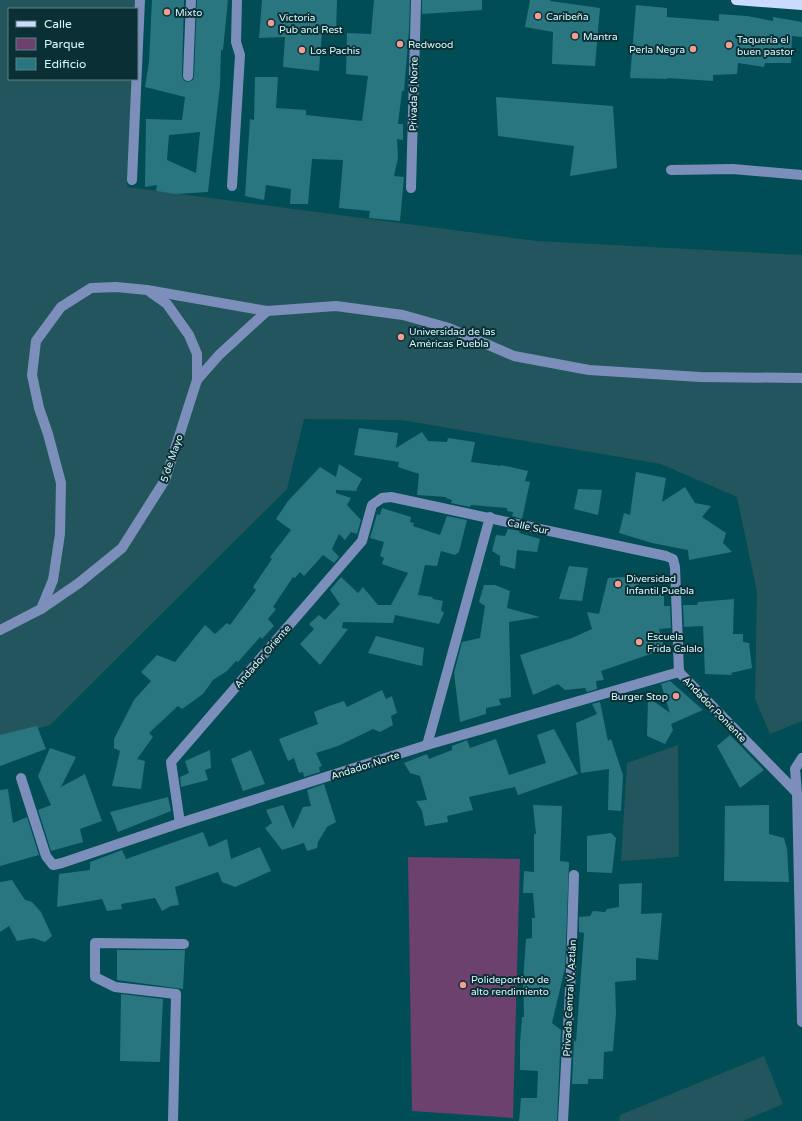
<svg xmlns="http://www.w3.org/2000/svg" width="802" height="1121" viewBox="0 0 802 1121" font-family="'Varela Round',sans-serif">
  <rect width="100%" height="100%" fill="#004d55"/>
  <g fill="#22565c">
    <path d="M0,0h135v9h-126v70h123l-5,108 410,54 265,14v466l-32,13 -15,-35 2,-107 -20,-95 -76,-33 -260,-44 -97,-1 -17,70 -237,236 -50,15z"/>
    <path d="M678,745l1,112 -58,4 6,-98z"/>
    <path d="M764,1056l19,48 -40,17h-124l1,-6z"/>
  </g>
  <path fill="#6c416d" d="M408,857l112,2 -7,259 -101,-7z"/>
  <g fill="#297680" fill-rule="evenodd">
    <path d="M152,0h32l-2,76 2,5 4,1 5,-2 1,-4 3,-76h31l-5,50h-2l-1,35 -12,107 -32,2 -20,-3 1,-6 -12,2 1,-68 36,1 3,-23 -40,-10 4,-25zM200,132l-4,41 -29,-13 2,-25z"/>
    <path d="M262,0h75l-1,33 -14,-1 -3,39 -36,-4 2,-30 -26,1z"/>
    <path d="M374,0h36l-1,31 -5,60h-2l-4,33h5v16l-6,-1 1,19 -4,18 10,1 -4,44 -31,-3 1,-7 -31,-3 4,-48 -31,-1 -4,45h-18l1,-15 -25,-4 -2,15 -19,-4 5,-77 4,1 1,-43h23l-2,31 30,2v5l56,6 6,-45 -22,-2 1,-41 24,1z"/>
    <path d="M422,0h60v10l-60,4z"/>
    <path d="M530,0h20v1l50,7 -5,58 -43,-2 1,-32 -28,-5z"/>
    <path d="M636,5l31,3v9l52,4v-7l28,2 26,5v-4l29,5v15l-10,-1 -1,27h-26l-1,4 -26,-4 -1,11 -24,1v6l-46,-3v1l-37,-1z"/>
    <path d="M496,97l117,9 4,62 -47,8 4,-30 -76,-10z"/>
    <path d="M359,428l39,5 -2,15 26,-16 6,9 19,1 1,-4 27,4 -4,20 30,4v-1l27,6 -3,10 5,1 -8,37 -10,-3 1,-4 -6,-1v-3l-36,-3 -1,2 -19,-4 1,-3 -6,-2v-1l-29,-2 2,-21 -21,-7 1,-5 -45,-7z"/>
    <path d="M339,464l23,15 -6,11 2,1 -22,-1v3l15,5 -4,7 14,15 -4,14 -6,-2 -6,8 -6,-6 -7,15 7,8 -5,6 -11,-8 -19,21 -4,-4 -5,6 -2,-1 -20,30 3,2 -8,10 6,7 -12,13 -2,-2 -22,25 -2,-1 -9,10 -14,9 -10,14 -21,15 -4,-3 -29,27 4,4 -16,22 8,2 -4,28 -29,-3 8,-35 -6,-3v-9l20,-39 17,-19 -10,-9 16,-17 18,7 30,-37 10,9 12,-11 3,2 26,-35 -3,-3 19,-28 -2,-2 21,-27 -15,-11 12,-18 32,-34 16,10z"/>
    <path d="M636,472l30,6 -4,24 23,-15 10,16 16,3 -9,11 24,16 -3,10 9,9 -43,8 -1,-10 -36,-7 -33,-10 5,-20 6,2z"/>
    <path d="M578,489l24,1 -4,25 -24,-6z"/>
    <path d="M382,508l29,9 -1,5 4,1 -1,3 27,9 7,-19 20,4 -8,32 -4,3 -14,-4 -4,15 -12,-1 -7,30 14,2 1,2 10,2 -2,9 3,3 -5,11 -44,-9 -2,8 -50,-1 -1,6 6,1 -28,36 -20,-21 14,-15 -5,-5 10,-9 6,5 15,-16 -10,-14 11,-13 17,16 5,-6 15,18h13l17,-32 -26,-9 2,-6 -4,-2 4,-14 -14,-4 7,-24 3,1z"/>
    <path d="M508,529l12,2 -1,2 21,6 -3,13 -20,-2 -2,19 -15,-4v-9l-8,-5 4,-16 9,1z"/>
    <path d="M569,566l19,2 -6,33 -23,-2z"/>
    <path d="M625,577l2,4h6l7,5 -2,9 26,-2v13h6l1,22 -12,1 6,20 -64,22 3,9 -8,1 1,8 -10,3 -2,-4 -20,2 -7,-6 -25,11 -13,-40 52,-17 20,-9 -5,-17 12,2 9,-36z"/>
    <path d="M484,585h11l15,6 -3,17 33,9 -31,5 2,75 -12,2 2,6 -15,3v6l-26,8 -6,-49 8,-31 18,-4 5,-32 -6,-4z"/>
    <path d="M734,599l-1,35h10v8l6,1 3,25 -21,5 1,2 -27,-1 -2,-48 -19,1 -1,-22h14l1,-3z"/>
    <path d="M376,636l48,12 -2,18 -54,-13z"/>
    <path d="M670,681l33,29 -32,14 2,6 -8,14 -18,-8 1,-39 22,16 -9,-29z"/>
    <path d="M382,690l4,9 6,-3 5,17 -6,3 2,9 -13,7 -7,-3 -35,17 -22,7 6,13 -3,1 1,5 -16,5 -1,-5 -4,1 -5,-15 -6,3 -9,-22 39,-15 -4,-12 15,-6 15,-5 3,6z"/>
    <path d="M600,702l8,39 3,-2 12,36 -2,36 -13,-1 1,-41 -28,4 -5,-50 21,-9 -5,-10z"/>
    <path d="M37,726l9,23 -46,17v-31z"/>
    <path d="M554,729l24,45 -60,21 -3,-8 -46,10 4,13 -26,6 1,6 -23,4 -3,-15 -6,-10 11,-1 -7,-24 -10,-3 -6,-10 23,-9 2,5 23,-9v-4l15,-6 3,8 26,-9 13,36 37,-12 -9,-28z"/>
    <path d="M730,735l34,35 -24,18 -23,-42z"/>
    <path d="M50,748l26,9 -15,30 24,-13 17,47 -22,8 3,13 -32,9 -13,-41 13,-5 -13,-29z"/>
    <path d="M210,750l1,18 -6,2 3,10 -27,7 -1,-10 9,-4 -4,-12z"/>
    <path d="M251,750l14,34 -22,7 -12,-32z"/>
    <path d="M324,784l12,38 -9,5 -9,15 -1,6 -10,3 -3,-8 -22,7 -17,-22 7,-5 -6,-13 17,-5 10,24 10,-22 8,-1 -4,-16z"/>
    <path d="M8,789l5,34 14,-6 12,38 -39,11v-76z"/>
    <path d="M168,797l3,14 -53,21 -8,-20z"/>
    <path d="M533,805l29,1 -2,55 9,1 -4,106 -13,55 9,7 -4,91h-38l2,-23h16l1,-27 -18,-1v-27l2,-26h2l-1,-36 3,-42 6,-1v-20h3l-2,-25h-10l1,-22 10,1v-38h2z"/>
    <path d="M769,805v29l15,4 3,11 2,33 -65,-1 1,-75z"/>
    <path d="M203,832l6,15 18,-8 4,20 29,-12 11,24 -36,16 -13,-5 -4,-10 -43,15 4,18 -8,1 -9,5 -7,-13 -34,6 1,5 -15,2 -5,-12 -45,8 2,-33 31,-4v-8l32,-12 4,9z"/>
    <path d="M611,833l5,5 -4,35 -25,-1v-36z"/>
    <path d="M12,880l13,20 7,2 9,10 11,24 -7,6 -12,-4 -16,3 -8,-15 -9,6v-50z"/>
    <path d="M642,883l-1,31 21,-1 -4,47 -22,-2v22l-21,2 1,31 -3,38 -9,1 -1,27h-15v5h-16l2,-44 2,2 8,-109 -5,-1v-15l11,-1 3,-5 12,1 2,-3 12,-2v-23z"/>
    <path d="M117,950h68l-2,39 -66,-9z"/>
    <path d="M121,994l42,5 -3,63 -40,-1z"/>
  </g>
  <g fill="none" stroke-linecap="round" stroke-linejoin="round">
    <g stroke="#7c8fbb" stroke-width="10">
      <path d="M188,76l3,-76"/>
      <path d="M671,170l62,-1 69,6"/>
      <path d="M132,180l8,-180"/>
      <path d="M232,186l8,-131 -4,-13 1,-42"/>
      <path d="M411,188l5,-188"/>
      <path d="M150,292l17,12 22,31 8,19v26"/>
      <path d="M41,609l12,-29 7,-46 1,-51 -13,-49 -9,-26 -7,-33 4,-34 25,-34 30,-19 25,-1 31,3 120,21 69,-5 67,9 46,13 65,28 75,14 111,7 102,1"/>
      <path d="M0,630l41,-21 38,-26 43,-35 43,-68 32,-100 22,-25 48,-44"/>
      <path d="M427,745l63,-228"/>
      <path d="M802,758l-7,11 2,24 5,229"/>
      <path d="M21,778l25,78 7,9 9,-2 118,-40 247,-78 252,-73"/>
      <path d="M180,823l-9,-61 191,-221 10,-36 10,-7 9,-1 275,59 7,3 2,8 4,105 118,121"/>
      <path d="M173,1121l3,-127 -61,-7 -20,-10v-34l89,1"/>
      <path d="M563,1121l8,-150 3,-96"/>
    </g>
    <path stroke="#cbdbff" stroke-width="10" d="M736,0l66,5"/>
  </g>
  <g fill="#f59c93" stroke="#0a2f34" stroke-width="1.5">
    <circle cx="167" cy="12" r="4"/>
    <circle cx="538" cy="16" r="4"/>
    <circle cx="271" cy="23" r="4"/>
    <circle cx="575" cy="36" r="4"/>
    <circle cx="400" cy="44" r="4"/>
    <circle cx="729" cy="45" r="4"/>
    <circle cx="693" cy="49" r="4"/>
    <circle cx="302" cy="50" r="4"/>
    <circle cx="401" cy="337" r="4"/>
    <circle cx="618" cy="584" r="4"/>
    <circle cx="639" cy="642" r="4"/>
    <circle cx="676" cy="696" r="4"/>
    <circle cx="463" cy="985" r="4"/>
  </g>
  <g text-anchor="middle" stroke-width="4" stroke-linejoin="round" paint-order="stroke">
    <g font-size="10" fill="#d9f9fd" stroke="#0a2f34" text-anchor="start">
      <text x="175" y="16">Mixto</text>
      <text x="546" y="20">Caribeña</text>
      <text x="279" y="21">Victoria<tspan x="279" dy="12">Pub and Rest</tspan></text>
      <text x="583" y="40">Mantra</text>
      <text x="737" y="43">Taquería el<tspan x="737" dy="12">buen pastor</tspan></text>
      <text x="408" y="48">Redwood</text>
      <text x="685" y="53" text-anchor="end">Perla Negra</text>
      <text x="310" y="54">Los Pachis</text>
      <text x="409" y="335">Universidad de las<tspan x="409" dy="12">Américas Puebla</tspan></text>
      <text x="626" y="582">Diversidad<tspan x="626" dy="12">Infantil Puebla</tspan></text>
      <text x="647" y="640">Escuela<tspan x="647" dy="12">Frida Calalo</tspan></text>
      <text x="668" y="700" text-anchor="end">Burger Stop</text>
      <text x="471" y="983">Polideportivo de<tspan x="471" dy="12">alto rendimiento</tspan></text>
    </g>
    <g font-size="10" fill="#d9f9fd" stroke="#0a2f34">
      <text transform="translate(413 94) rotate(-89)" y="4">Privada 6 Norte</text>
      <text transform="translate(171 458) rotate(-71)" y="4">5 de Mayo</text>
      <text transform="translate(528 526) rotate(12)" y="4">Calle Sur</text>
      <text transform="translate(262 656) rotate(-49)" y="4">Andador Oriente</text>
      <text transform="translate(715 709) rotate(46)" y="4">Andador Poniente</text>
      <text transform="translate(365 765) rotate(-18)" y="4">Andador Norte</text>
      <text transform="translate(569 998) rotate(-87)" y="4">Privada Central V. Aztlán</text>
    </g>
  </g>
  <rect x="8" y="8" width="130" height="72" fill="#0a2f34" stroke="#5d8084"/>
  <rect x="16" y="21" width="20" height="6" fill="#cbdbff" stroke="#5d8084"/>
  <text x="44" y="28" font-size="12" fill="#d9f9fd">Calle</text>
  <rect x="16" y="38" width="20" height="12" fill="#6c416d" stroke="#5d8084"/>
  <text x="44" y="48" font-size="12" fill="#d9f9fd">Parque</text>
  <rect x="16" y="58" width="20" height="12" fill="#297680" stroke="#5d8084"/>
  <text x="44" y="68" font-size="12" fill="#d9f9fd">Edificio</text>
</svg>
